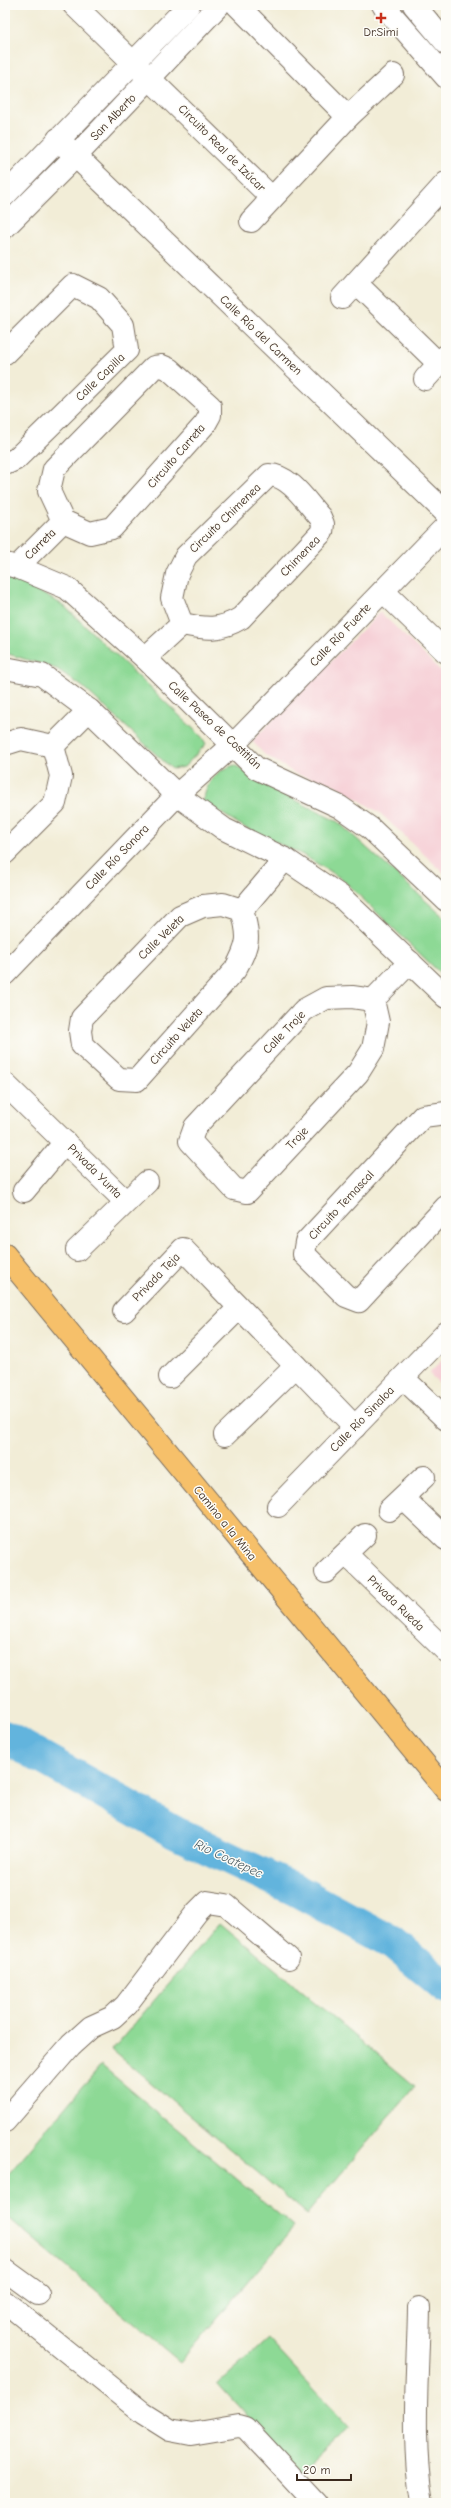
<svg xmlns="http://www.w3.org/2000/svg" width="451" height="2508" viewBox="0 0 451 2508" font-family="'Comic Neue',sans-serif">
  <rect width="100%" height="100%" fill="#fdfcf7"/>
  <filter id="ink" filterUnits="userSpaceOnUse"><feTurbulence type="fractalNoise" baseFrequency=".025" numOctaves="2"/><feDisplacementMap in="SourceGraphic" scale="8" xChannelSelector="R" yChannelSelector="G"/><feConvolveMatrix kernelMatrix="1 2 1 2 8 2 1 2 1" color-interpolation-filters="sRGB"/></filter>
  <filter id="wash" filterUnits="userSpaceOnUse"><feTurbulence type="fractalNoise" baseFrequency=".012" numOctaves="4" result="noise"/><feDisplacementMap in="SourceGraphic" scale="16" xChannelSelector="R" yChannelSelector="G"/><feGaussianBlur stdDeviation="0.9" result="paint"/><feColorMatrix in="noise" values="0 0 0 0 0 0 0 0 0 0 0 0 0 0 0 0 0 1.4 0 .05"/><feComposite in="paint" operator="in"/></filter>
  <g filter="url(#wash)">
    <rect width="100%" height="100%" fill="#f2edd7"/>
    <g fill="#f6cfd6">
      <path d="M380,612l66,64v199l-66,-62 -47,-29 -37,-10 -32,-20 -12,-13z"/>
      <path d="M446,1356v33l-17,-15z"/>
    </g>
    <g fill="#8dd995" stroke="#64825a">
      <path d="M5,577l12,3 46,25 139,132 4,7 -22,23 -12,2 -89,-82 -26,-18 -52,-16z"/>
      <path d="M235,765l25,17 78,40 108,97v48l-6,6 -98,-94 -39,-24 -59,-28 -41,-25c4,-21 12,-31 32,-37z"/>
      <path d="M220,1923l195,163 -108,128 -195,-164z"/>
      <path d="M101,2065l193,162 -114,135 -175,-147v-37z"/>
      <path d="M268,2339l81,88 -50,46 -81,-89z"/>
    </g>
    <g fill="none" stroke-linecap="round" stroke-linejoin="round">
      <path stroke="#62b4dd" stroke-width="33" d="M5,1737l171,96 118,56 98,53 54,45"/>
    </g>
  </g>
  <g filter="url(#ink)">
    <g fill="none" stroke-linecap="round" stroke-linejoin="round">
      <g stroke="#7b6e5f" stroke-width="24">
        <g id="minor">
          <path d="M74,5l198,193"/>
          <path d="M237,5l111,112"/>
          <path d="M383,5l63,72"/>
          <path d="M414,5l32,38"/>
          <path d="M58,139l388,374"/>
          <path d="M5,195l184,-190"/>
          <path d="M251,221l97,-104 45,-42"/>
          <path d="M5,227l70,-70 144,-152"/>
          <path d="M356,283l83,81"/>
          <path d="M342,298l104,-115"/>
          <path d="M5,353l68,-68 26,13 24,27 4,25 -111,109 -11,5"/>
          <path d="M162,366l7,3 41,37v9l-5,9 -93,104 -22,5 -27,-12 -14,-30 5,-22 100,-102z"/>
          <path d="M425,379l21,-23"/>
          <path d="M269,475c21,0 38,28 51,42l3,7 -1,8 -81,86c-22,13 -35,11 -59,6l-10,-26 5,-24 9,-18z"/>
          <path d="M5,564l12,3 50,21 78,70 111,110 84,39 30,21 76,72"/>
          <path d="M17,567l46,-46"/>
          <path d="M383,591l63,61"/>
          <path d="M145,658l37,-34"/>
          <path d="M5,668l37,7 47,35 88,85 47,34 61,30 55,37 106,101"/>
          <path d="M5,744l16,-5 32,7"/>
          <path d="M53,746l36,-36"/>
          <path d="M5,853l50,-50 6,-27 -8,-30"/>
          <path d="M223,904l19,6c8,27 7,35 -7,60l-98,110 -18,-1 -37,-34 -2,-14 2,-13 98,-102 23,-10z"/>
          <path d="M242,910l43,-51"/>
          <path d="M5,974l172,-179 56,-50 213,-219"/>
          <path d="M352,997l21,3 5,22 -5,27 -15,24 -111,119 -13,-3 -44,-48 5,-14 109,-117 22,-12z"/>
          <path d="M373,1000l37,-38"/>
          <path d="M5,1084l120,117"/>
          <path d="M446,1113l-23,3 -117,126 -2,12 42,42 13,5 87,-94"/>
          <path d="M24,1191l41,-49"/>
          <path d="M77,1250l70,-68"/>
          <path d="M124,1311l59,-62 172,178"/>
          <path d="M170,1377l69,-69"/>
          <path d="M403,1378l43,41"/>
          <path d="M225,1435l71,-69"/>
          <path d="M403,1498l43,41"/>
          <path d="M278,1506l168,-173"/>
          <path d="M389,1510l35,-33"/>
          <path d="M346,1554l100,97"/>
          <path d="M326,1572l39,-37"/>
          <path d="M5,2121l66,-76 20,-18 22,-10 13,-12 71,-93 10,-10 19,3 62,53"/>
          <path d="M5,2270l33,24"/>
          <path d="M5,2302l138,111 27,17 21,4 48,-8 7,2 70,75"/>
          <path d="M419,2308c-1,65 -8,131 3,195"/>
        </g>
      </g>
      <g stroke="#7b6e5f" stroke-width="24">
        <path id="major" d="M5,1255l441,535"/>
      </g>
      <use href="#minor" stroke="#fff" stroke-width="22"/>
      <use href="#major" stroke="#f6c06b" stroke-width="22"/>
    </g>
  </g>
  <path fill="#c8321e" stroke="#fdfcf7" stroke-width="1.5" d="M379 12h4v4h4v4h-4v4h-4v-4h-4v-4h4z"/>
  <g text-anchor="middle" stroke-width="3" stroke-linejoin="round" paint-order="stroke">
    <g font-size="12" fill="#3b2a1e" stroke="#fdfcf7">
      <text x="381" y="36">Dr.Simi</text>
    </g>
    <g font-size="12" fill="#3b2a1e" stroke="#fdfcf7">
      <text transform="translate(113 117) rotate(-46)" y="4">San Alberto</text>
      <text transform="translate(222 148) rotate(45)" y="4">Circuito Real de Izúcar</text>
      <text transform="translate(261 335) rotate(44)" y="4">Calle Río del Carmen</text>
      <text transform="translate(100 377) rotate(-44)" y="4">Calle Capilla</text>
      <text transform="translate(176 456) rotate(-49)" y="4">Circuito Carreta</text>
      <text transform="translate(225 518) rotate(-44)" y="4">Circuito Chimenea</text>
      <text transform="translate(40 544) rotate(-45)" y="4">Carreta</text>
      <text transform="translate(300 556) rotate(-46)" y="4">Chimenea</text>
      <text transform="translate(340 635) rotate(-46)" y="4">Calle Río Fuerte</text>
      <text transform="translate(215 725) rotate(43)" y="4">Calle Paseo de Costitlán</text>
      <text transform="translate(117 857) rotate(-46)" y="4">Calle Río Sonora</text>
      <text transform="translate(161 937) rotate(-44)" y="4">Calle Veleta</text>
      <text transform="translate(284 1032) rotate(-46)" y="4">Calle Troje</text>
      <text transform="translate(176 1036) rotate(-48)" y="4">Circuito Veleta</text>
      <text transform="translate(297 1138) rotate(-47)" y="4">Troje</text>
      <text transform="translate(95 1171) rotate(45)" y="4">Privada Yunta</text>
      <text transform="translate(341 1205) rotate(-47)" y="4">Circuito Temascal</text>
      <text transform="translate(156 1277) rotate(-46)" y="4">Privada Teja</text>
      <text transform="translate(362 1419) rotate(-46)" y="4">Calle Río Sinaloa</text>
      <text transform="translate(225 1523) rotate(51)" y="4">Camino a la Mina</text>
      <text transform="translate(396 1603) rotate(44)" y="4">Privada Rueda</text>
    </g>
    <g font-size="13" font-style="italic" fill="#495a61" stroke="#fdfcf7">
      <text transform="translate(229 1858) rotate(25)" y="5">Rio Coatepec</text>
    </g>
  </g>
  <rect width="451" height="2508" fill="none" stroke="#fdfcf7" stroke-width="20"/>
  <path d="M297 2474v6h54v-6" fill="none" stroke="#3b2a1e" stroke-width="2"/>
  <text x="303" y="2474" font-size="12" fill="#3b2a1e" stroke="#fdfcf7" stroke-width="3" paint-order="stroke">20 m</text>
</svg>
